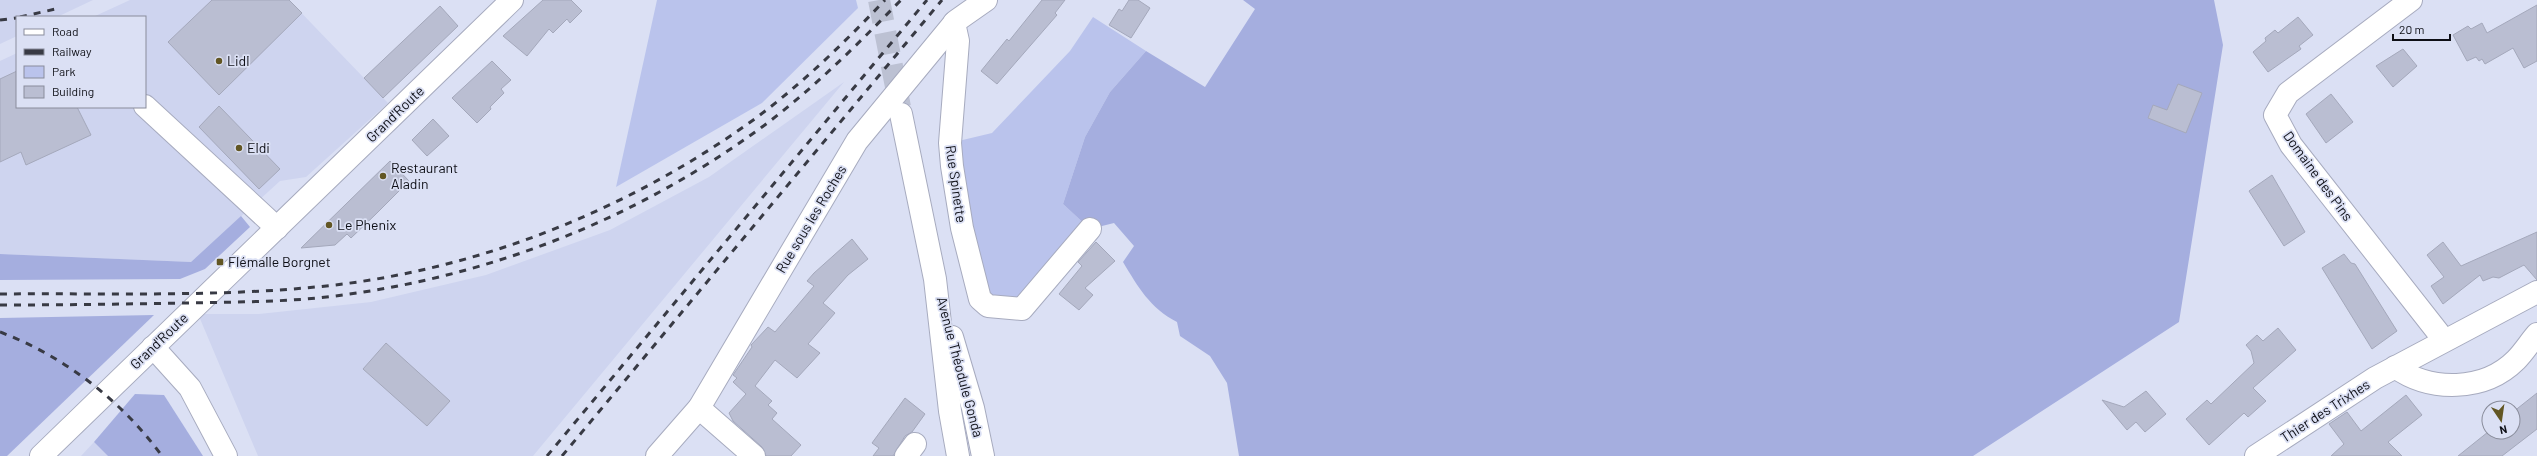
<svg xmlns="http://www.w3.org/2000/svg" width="2537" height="456" viewBox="0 0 2537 456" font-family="Barlow,sans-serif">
  <rect width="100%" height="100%" fill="#dbe0f4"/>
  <g fill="#ced4ef">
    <path d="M0,0h93l-36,17h-40v19l-17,8z"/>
    <path d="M130,0h159l99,103 -82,74 -26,4 -89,81 -191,-8v-193l17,-8v54h128v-90h-52z"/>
    <path d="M844,82l-311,374h-275l-60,-142h61l112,-12 115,-27 124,-45 99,-53z"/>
    <path d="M94,442l13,12 1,2h-27z"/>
  </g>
  <g fill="#bac3ec">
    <path d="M657,0h199l2,8 -96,95 -146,84z"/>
    <path d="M1093,17l53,34 -36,41 -25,45 -22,67 27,25 -68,80 -34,-3 -38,-163 42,-10 78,-82z"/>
  </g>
  <g fill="#a5aedf">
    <path d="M1243,0h971l9,45 -44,277 -206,134h-734l-12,-73 -17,-27 -30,-20 -3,-14c-27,-14 -39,-35 -54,-60l11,-16 -20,-23 -24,6 -27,-25 22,-67 25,-45 36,-41 59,36 50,-78z"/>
    <path d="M241,216l9,11 -45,42 -25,10 -180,1v-26l191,8z"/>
    <path d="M154,315l-147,141h-7v-138z"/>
    <path d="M135,394l29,1 39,61h-95l-14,-14z"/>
  </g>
  <g fill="#babed2" stroke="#a4a8bb">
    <path d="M212,0h77l13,13 -83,82 -51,-53z"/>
    <path d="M543,0h28l11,11 -12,12 -3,-4 -14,14 -4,-4 -22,27 -24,-20z"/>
    <path d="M1042,0h23l-10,13 2,2 -60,69 -16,-13 26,-32 2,2z"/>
    <path d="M1129,0h9l12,8 -19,30 -22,-13 10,-16 3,2z"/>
    <path d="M2537,5v56l-13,7 -11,-20 -28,16 -3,-5 -3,2 -3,-4 -9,4 -14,-26 15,-9 3,3 11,-6 5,10z"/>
    <path d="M440,6l18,20 -75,72 -19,-20z"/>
    <path d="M2298,17l15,18 -14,11 2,3 -33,23 -15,-20 13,-11 -1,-3 10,-8 3,3z"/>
    <path d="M2403,49l14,17 -24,21 -17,-21z"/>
    <path d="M492,61l19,19 -10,9 3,4 -14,14 1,2 -14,14 -25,-25z"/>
    <path d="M17,71v36h60l14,28 -65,30 -5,-13 -21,10v-83z"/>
    <path d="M2178,84l24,9 -16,40 -38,-15 5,-13 14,5z"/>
    <path d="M2331,94l22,28 -27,21 -20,-29z"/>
    <path d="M219,106l61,63 -21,20 -60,-62z"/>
    <path d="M433,119l16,17 -22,20 -15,-16z"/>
    <path d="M390,161l19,20 -33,33 -25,24 -4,-4 -12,11 -34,3z"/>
    <path d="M2272,175l33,57 -21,14 -35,-55z"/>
    <path d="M2537,232v48l-13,-15 -25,13 -6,-1 -10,4 -3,-6 -37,29 -12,-18 13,-9 -17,-22 16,-13 18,24z"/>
    <path d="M852,239l16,20 -20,16 -25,28 12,10 -27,31 12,9 -23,25 -22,-18 -20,26 17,15 -4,4 9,8 -5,6 29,26 -10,11h-25l-4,-9 -29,-26 -4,-8 17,-19 -13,-12 4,-4 -4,-3 19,-28 -1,-2 17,-18 7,5 39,-46 -7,-5 7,-8z"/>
    <path d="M1096,242l19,19 -30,27 8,7 -14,15 -20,-16 23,-28 -4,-4z"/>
    <path d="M2344,254l7,9 4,1 42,67 -25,18 -50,-81z"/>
    <path d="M2278,328l18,22 -43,38 13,13 -18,16 -4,-4 -35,32 -23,-26 21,-19 4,4 43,-41 -3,-12 -5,-6 11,-10 6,6z"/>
    <path d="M386,343l64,58 -23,25 -64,-57z"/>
    <path d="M2146,391l20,23 -21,18 -9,-10 -9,8 -25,-30 22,7z"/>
    <path d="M2537,393v36l-35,27h-44l30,-24h25v-20z"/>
    <path d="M2406,395l16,20 -34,27 14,14h-71l13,-12 -15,-20 18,-12 14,19z"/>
    <path d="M905,398l20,16 -13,18 -7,4 -12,20h-20l6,-8 -7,-5z"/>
  </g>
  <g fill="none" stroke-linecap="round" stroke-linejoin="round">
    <path stroke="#bcc1d3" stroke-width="22" stroke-dasharray="22 11" stroke-linecap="butt" d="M879,0l21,107"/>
    <g stroke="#a7abbf" stroke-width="24">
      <g id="minor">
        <path d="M2411,0l-123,93 -13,22 16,30 153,195"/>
        <path d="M954,23l4,18 -8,102 2,23 10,62 18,71 8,7 34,3 68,-80"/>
        <path d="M145,106l132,122"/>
        <path d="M2395,367c35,25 89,25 121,-7 8,-8 14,-18 21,-26"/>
        <path d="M699,408l55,48"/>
        <path d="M657,456l42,-48 158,-267 99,-120 30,-21"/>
        <path d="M906,456l9,-12"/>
        <path d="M2256,456l119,-78 162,-86"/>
      </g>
    </g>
    <g stroke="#a7abbf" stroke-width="24">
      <g id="tertiary">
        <path d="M153,347l37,41 36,68"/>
        <path d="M41,456l471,-456"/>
      </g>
    </g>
    <g stroke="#a7abbf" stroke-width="24">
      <g id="secondary">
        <path d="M901,114l34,165 15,132 8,45"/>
        <path d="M952,337l21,71 10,48"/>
      </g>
    </g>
    <use href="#minor" stroke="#fff" stroke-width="22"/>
    <use href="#tertiary" stroke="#fff" stroke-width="22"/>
    <use href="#secondary" stroke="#fff" stroke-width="22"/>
    <g stroke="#383a44" stroke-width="3" stroke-dasharray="7 7" stroke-linecap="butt">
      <path d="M20,17l40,-9"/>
      <path d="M0,20l17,-2"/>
      <path d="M0,294c105,-1 212,3 316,-7 158,-15 312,-76 440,-169 47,-35 89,-76 129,-118"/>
      <path d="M0,305c63,0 126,-1 189,-2 43,-1 86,-1 129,-5 160,-17 313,-75 444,-171 50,-37 95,-82 139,-127"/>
      <path d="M0,332c64,24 122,69 162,124"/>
      <path d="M547,456l380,-456"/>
      <path d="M562,456l380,-456"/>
    </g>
  </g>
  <g fill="#625623" stroke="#dbe0f4" stroke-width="1.5">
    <circle cx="219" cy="61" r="4"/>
    <circle cx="239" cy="148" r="4"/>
    <circle cx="383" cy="176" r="4"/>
    <circle cx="329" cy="225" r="4"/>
    <rect x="216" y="258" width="8" height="8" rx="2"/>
  </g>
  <g text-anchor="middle" stroke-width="3.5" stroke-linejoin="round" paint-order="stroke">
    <g font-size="14" fill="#0e0f16" stroke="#dbe0f4" text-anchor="start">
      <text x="227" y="66">Lidl</text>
      <text x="247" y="153">Eldi</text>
      <text x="391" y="173">Restaurant<tspan x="391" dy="16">Aladin</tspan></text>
      <text x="337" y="230">Le Phenix</text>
      <text x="228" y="267">Flémalle Borgnet</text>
    </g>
    <g font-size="14" fill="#0e0f16" stroke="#dbe0f4">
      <text transform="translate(395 114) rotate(-44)" y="5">Grand'Route</text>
      <text transform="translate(2318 176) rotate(54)" y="5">Domaine des Pins</text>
      <text transform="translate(956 184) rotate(82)" y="5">Rue Spinette</text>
      <text transform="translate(811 219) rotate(-59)" y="5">Rue sous les Roches</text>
      <text transform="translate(159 341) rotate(-44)" y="5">Grand'Route</text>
      <text transform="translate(960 367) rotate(75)" y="5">Avenue Théodule Gonda</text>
      <text transform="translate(2325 411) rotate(-33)" y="5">Thier des Trixhes</text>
    </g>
  </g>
  <rect x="16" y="16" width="130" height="92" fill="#dbe0f4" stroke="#898c9b"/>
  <rect x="24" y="29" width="20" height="6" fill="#ffffff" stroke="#898c9b"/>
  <text x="52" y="36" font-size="12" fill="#0e0f16">Road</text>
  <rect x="24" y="49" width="20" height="6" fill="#383a44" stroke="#898c9b"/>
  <text x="52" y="56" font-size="12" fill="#0e0f16">Railway</text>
  <rect x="24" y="66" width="20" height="12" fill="#bac3ec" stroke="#898c9b"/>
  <text x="52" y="76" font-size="12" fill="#0e0f16">Park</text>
  <rect x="24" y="86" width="20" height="12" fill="#babed2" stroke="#898c9b"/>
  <text x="52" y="96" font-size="12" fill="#0e0f16">Building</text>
  <g transform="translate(2501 420) rotate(167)"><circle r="19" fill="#dbe0f4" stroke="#898c9b"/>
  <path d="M0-3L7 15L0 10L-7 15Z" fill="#625623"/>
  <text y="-6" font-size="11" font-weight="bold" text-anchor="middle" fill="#0e0f16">N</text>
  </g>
  <path d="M2393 34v6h57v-6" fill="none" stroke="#0e0f16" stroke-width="2"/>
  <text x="2399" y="34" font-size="12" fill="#0e0f16" stroke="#dbe0f4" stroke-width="3" paint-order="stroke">20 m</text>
</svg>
